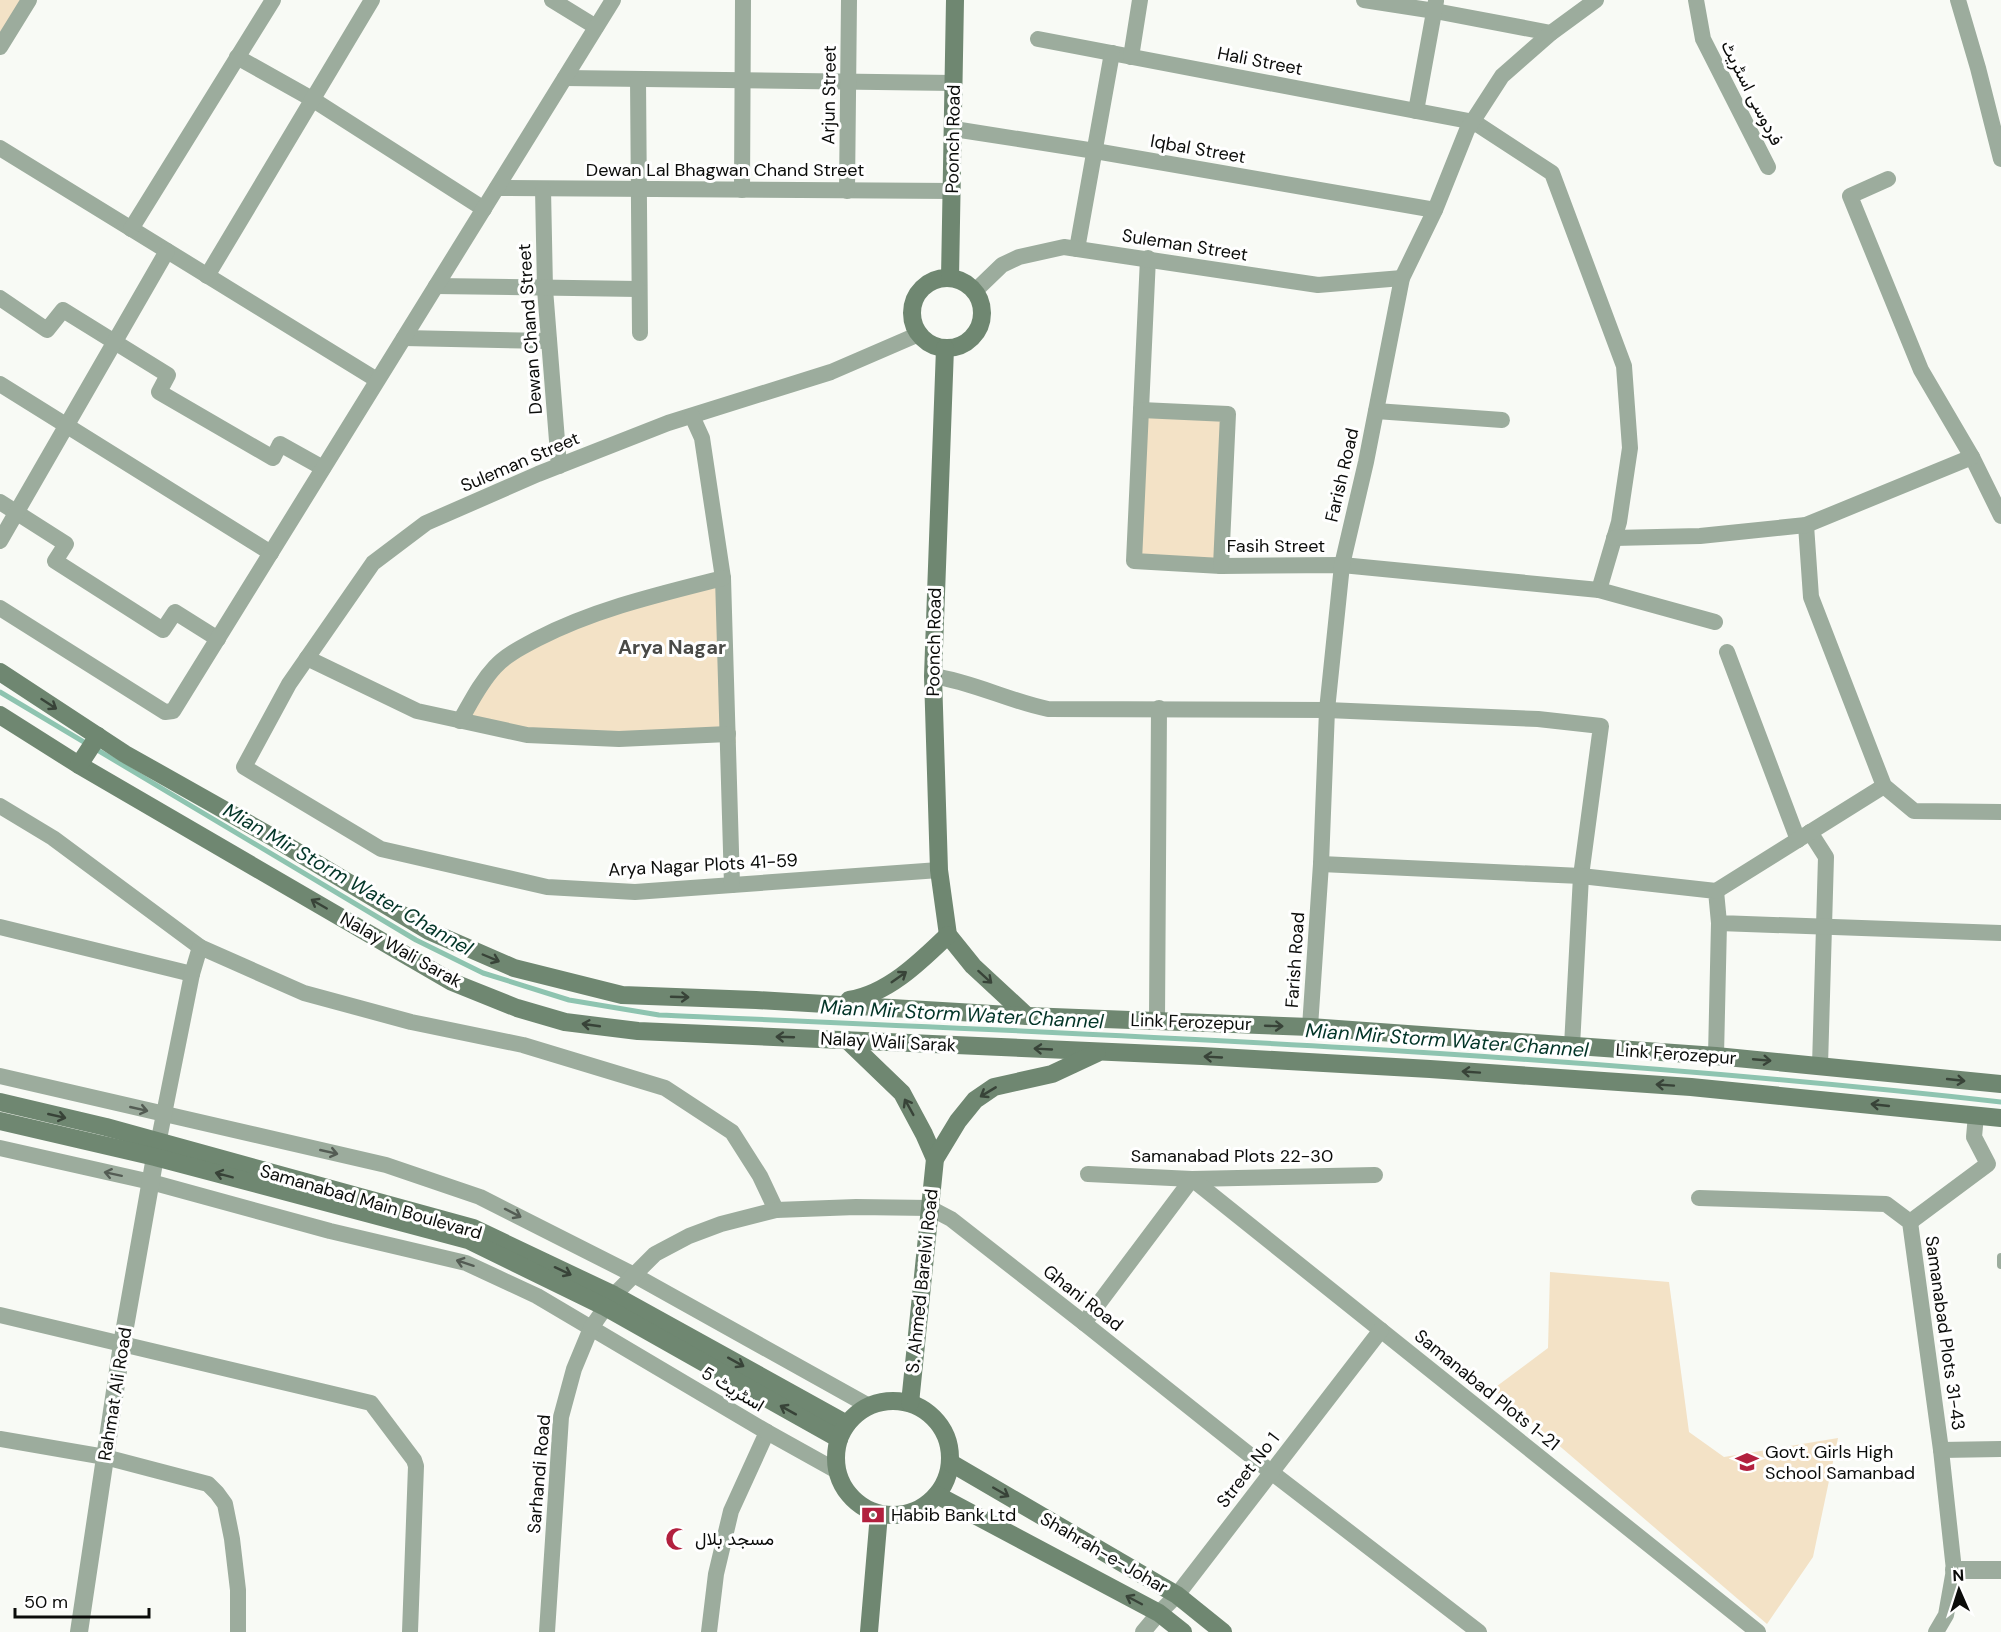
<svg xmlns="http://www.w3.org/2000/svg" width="2001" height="1632" viewBox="0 0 2001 1632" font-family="'DM Sans',Vazirmatn,sans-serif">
  <rect width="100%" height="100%" fill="#f8faf5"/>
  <g fill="#f3e2c6">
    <path d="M0,0h29l-29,47z"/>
    <path d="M1141,410l87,4 -7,152 -87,-5z"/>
    <path d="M726,576l10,167 -217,-12 -57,-11 38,-52 69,-40z"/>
    <path d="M1550,1272l119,10 20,150 35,25 114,-19 -25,119 -46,67 -274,-235 55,-41z"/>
  </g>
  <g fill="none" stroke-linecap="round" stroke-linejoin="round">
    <path stroke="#8ec4b0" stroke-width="5" d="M0,692l416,248 67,33 86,27 90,15c448,19 896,37 1342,87"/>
    <path stroke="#9cac9d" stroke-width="8" d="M2001,1257v8"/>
    <g stroke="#9cac9d" stroke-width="16">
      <path d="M552,0l44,27"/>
      <path d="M1364,0l71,11 116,22"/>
      <path d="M1696,0l7,39 65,128"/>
      <path d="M1958,0l20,68 23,91"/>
      <path d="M1038,39l436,83 78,51 72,193 6,82 -11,74 -20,68"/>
      <path d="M0,47l29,-47"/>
      <path d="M237,57l75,42 172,110"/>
      <path d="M1131,57l9,-57"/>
      <path d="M565,78l389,5"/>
      <path d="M638,79l2,254"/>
      <path d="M1416,111l20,-110"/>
      <path d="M954,129l141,22 340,59"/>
      <path d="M0,148l377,232"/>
      <path d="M1888,179l-38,17 71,174 51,87 29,59"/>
      <path d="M497,188l456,3"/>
      <path d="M543,189l2,100 14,177"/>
      <path d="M742,190l1,-190"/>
      <path d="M847,191l2,-191"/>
      <path d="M131,229l142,-229"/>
      <path d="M1077,249l35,-196"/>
      <path d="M1148,258l-14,303 87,5 121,-1 257,25 116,32"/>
      <path d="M207,276l165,-276"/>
      <path d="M436,286l202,3"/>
      <path d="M975,291l27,-26 17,-8 45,-10 254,38 84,-7"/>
      <path d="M0,298l47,32 16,-20 105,65 -9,17 114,66 7,-14 43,24"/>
      <path d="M919,334l-88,38 -163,51 -130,51 -112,49 -53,40 -84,121 -45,83 137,82 166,38 88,5 304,-22"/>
      <path d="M404,338l145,3"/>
      <path d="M0,384l271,169"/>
      <path d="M1141,410l87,4 -7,152"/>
      <path d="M1376,411l126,9"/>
      <path d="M692,416l10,22 21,140 9,307"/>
      <path d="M0,502l66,42 -11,17 108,69 12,-18 43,27"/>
      <path d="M1806,525l5,72 73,189 30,25 87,1"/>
      <path d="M1614,538l86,-2 106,-11 166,-68"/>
      <path d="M0,541l167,-290"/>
      <path d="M0,608l165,104 8,-1 440,-711"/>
      <path d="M1727,652l71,188"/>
      <path d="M307,658l110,53 110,24 92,4 109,-5"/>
      <path d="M933,676c40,6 76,25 115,33l279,1 211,9 63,7 -20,150 -9,170"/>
      <path d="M460,721c11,-19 20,-38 35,-54 11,-12 27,-20 42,-28 58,-30 123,-45 186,-61"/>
      <path d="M0,806l53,32 147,109"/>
      <path d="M1810,832l16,25 -6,209"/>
      <path d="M1321,864l260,12 135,15 3,32 282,10"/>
      <path d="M1716,891l168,-105"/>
      <path d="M0,927l192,47"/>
      <path d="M1157,1021l2,-313"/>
      <path d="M1310,1027l11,-163 6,-154 15,-145 24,-103 36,-184 33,-68 32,-80 35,-54 49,-43 45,-33"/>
      <path d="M1716,1056l3,-133"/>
      <path d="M0,1076l386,89 94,32 154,78 235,131"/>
      <path d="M0,1148l151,34 179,49 136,32 71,33 230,136 -36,79 -15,63 -7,58"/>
      <path d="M156,1154l36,-180 8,-27 104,46 107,29 112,23 142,43 67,44 28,44 16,34"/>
      <path d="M1088,1174l104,5 183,-4"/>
      <path d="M1699,1198l187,6 24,18 31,228 13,120 -8,45 -10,17"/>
      <path d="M1910,1222l78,-58 -14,-27 2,-22"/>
      <path d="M0,1315l371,88 43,57 2,6 -6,166"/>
      <path d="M1084,1323l108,-144 566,453"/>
      <path d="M767,1432l70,39"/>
      <path d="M0,1439l105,18 103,27 9,9 8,11 7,35 6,51v42"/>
      <path d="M1941,1450l60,-1"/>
      <path d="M547,1632l14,-215 13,-48 17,-41 23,-33 41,-41 34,-18 32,-12 55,-14 80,-3 74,1 21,11 133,104 187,149 208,160"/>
      <path d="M1143,1632l16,-19 18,-18 204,-265"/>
    </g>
    <g stroke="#9cac9d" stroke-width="18">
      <path d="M1954,1570h47"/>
      <path d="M79,1632l43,-288 33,-187"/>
    </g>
    <g stroke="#6f8771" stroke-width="18">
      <circle cx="947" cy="313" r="35"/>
      <path d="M950,278l5,-278"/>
      <path d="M945,348l-12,328 6,194 9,65 25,31 54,50"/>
      <path d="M0,672l125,82 149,84 155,93 85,37 108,27 134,5 271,16 283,11 406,29 285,28"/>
      <path d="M0,715l79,50 373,217 65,26 48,14 73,9 564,25 228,13 261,18 310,31"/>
      <path d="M79,765l19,-29"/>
      <path d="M849,1000c39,-6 72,-39 99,-65"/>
      <path d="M847,1040l55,53 22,41 11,25"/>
      <path d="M0,1102l106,25 367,101 141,67 233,129"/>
      <path d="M0,1121l155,36 313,83 137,67 234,132"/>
      <circle cx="893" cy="1458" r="57"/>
      <path d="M910,1403l25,-244 23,-38 17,-21 19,-13 58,-13 45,-21"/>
      <path d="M951,1463l226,132 46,37"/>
      <path d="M937,1495l222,118 24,19"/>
      <path d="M869,1632l10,-118"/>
    </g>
  </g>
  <defs><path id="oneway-shaft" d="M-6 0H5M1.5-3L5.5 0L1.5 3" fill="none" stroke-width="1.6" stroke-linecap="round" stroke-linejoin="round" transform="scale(1.5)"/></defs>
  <g stroke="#384338">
    <use href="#oneway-shaft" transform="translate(49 704) rotate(33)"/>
    <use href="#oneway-shaft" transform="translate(319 904) rotate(-150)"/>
    <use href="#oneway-shaft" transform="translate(491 958) rotate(23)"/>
    <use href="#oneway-shaft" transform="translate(899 977) rotate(-35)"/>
    <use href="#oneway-shaft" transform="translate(985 977) rotate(42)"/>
    <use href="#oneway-shaft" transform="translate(680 997) rotate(2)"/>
    <use href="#oneway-shaft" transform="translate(591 1025) rotate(-172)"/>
    <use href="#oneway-shaft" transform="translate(1274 1026) rotate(2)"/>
    <use href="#oneway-shaft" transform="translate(785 1037) rotate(-178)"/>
    <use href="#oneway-shaft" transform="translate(1043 1049) rotate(-177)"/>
    <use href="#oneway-shaft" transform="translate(1213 1057) rotate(-177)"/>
    <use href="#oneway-shaft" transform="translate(1762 1060) rotate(5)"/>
    <use href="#oneway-shaft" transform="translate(1471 1072) rotate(-176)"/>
    <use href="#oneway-shaft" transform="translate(1956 1080) rotate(6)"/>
    <use href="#oneway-shaft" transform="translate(1665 1085) rotate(-176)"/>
    <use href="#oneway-shaft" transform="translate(988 1092) rotate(149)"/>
    <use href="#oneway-shaft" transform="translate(1880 1105) rotate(-174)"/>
    <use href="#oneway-shaft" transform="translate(909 1107) rotate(-119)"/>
    <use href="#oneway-shaft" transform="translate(57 1116) rotate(13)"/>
    <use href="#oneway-shaft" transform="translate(224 1175) rotate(-165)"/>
    <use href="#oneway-shaft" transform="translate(563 1271) rotate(25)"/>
    <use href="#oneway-shaft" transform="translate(736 1362) rotate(29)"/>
    <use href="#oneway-shaft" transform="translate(788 1410) rotate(-151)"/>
    <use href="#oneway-shaft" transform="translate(1001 1492) rotate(30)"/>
    <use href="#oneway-shaft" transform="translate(1134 1600) rotate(-152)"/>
  </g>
  <g stroke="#545c54">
    <use href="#oneway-shaft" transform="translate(139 1109) rotate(13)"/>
    <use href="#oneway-shaft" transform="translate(329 1152) rotate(13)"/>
    <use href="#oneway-shaft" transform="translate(113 1174) rotate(-168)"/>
    <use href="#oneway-shaft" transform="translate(513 1213) rotate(27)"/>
    <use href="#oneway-shaft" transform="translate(465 1263) rotate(-162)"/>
  </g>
  <defs>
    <g id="school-bare" transform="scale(1.8)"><path d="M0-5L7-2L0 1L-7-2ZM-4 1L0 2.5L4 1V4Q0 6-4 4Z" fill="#b2203e" stroke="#fff" stroke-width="2.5" paint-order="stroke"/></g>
    <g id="bank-bare" transform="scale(1.8)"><path d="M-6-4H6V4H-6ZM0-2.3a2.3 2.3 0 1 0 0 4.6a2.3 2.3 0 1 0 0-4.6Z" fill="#b2203e" stroke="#fff" stroke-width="2.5" paint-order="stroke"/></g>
    <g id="mosque-bare" transform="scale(1.8)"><path d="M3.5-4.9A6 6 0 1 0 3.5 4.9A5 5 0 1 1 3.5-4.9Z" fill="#b2203e" stroke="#fff" stroke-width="2.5" paint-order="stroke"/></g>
  </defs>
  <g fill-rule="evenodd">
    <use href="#school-bare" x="1747" y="1462"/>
    <use href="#bank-bare" x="873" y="1515"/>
    <use href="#mosque-bare" x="677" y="1539"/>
  </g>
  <g text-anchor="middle" stroke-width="6" stroke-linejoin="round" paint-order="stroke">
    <g font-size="18" fill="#0b0c0a" stroke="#fff">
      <text transform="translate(1260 61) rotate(11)" y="6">Hali Street</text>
      <text transform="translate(1752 93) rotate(63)" y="6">فردوسی اسٹریٹ</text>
      <text transform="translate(829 95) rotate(-89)" y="6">Arjun Street</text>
      <text transform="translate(953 139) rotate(-89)" y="6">Poonch Road</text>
      <text transform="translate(1198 149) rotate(10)" y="6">Iqbal Street</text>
      <text x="725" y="176">Dewan Lal Bhagwan Chand Street</text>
      <text transform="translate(1185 245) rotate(9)" y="6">Suleman Street</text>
      <text transform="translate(530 329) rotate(-94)" y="6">Dewan Chand Street</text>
      <text transform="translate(520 462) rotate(-23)" y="6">Suleman Street</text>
      <text transform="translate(1342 475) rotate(-77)" y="6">Farish Road</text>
      <text x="1276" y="552">Fasih Street</text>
      <text transform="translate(934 642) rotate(-89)" y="6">Poonch Road</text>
      <text transform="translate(703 865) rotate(-3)" y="6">Arya Nagar Plots 41-59</text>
      <text transform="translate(401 950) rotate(29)" y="6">Nalay Wali Sarak</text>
      <text transform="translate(1295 960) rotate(-86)" y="6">Farish Road</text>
      <text transform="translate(1191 1022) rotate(2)" y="6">Link Ferozepur</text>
      <text transform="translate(888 1042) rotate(3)" y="6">Nalay Wali Sarak</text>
      <text transform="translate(1676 1054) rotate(4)" y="6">Link Ferozepur</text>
      <text x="1232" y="1162">Samanabad Plots 22-30</text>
      <text transform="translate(371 1202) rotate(16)" y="6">Samanabad Main Boulevard</text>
      <text transform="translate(922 1281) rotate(-84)" y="6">S. Ahmed Barelvi Road</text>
      <text transform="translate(1083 1298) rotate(38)" y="6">Ghani Road</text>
      <text transform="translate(1945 1333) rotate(82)" y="6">Samanabad Plots 31-43</text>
      <text transform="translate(733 1389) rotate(31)" y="6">اسٹریٹ 5</text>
      <text transform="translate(1487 1390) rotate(39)" y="6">Samanabad Plots 1-21</text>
      <text transform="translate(115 1394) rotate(-81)" y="6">Rahmat Ali Road</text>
      <text transform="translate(1248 1470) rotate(-52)" y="6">Street No 1</text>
      <text transform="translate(539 1474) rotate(-85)" y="6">Sarhandi Road</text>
      <text transform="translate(1104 1553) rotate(30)" y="6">Shahrah-e-Johar</text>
    </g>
    <g font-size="18" fill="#0b0c0a" stroke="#fff" text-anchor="start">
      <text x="1765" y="1458">Govt. Girls High<tspan x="1765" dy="21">School Samanbad</tspan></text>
      <text x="891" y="1521">Habib Bank Ltd</text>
      <text x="695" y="1545">مسجد بلال</text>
    </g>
    <g font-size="20" font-weight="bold" fill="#494a47" stroke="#fff">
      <text x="672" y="654">Arya Nagar</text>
    </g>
    <g font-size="20" font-style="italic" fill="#033528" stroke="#fff">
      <text transform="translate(348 879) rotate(30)" y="7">Mian Mir Storm Water Channel</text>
      <text transform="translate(962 1014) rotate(3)" y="7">Mian Mir Storm Water Channel</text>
      <text transform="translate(1447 1040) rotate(4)" y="7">Mian Mir Storm Water Channel</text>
    </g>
  </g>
  <g transform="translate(1959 1590) rotate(357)" stroke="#ffffff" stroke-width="4.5" paint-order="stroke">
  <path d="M0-4.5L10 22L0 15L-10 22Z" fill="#0b0c0a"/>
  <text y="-9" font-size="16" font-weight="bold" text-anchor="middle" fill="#0b0c0a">N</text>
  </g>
  <path d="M15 1608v9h134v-9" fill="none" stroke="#0b0c0a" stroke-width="3"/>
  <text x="24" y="1608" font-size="18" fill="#0b0c0a" stroke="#ffffff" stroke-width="4.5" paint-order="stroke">50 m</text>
</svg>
